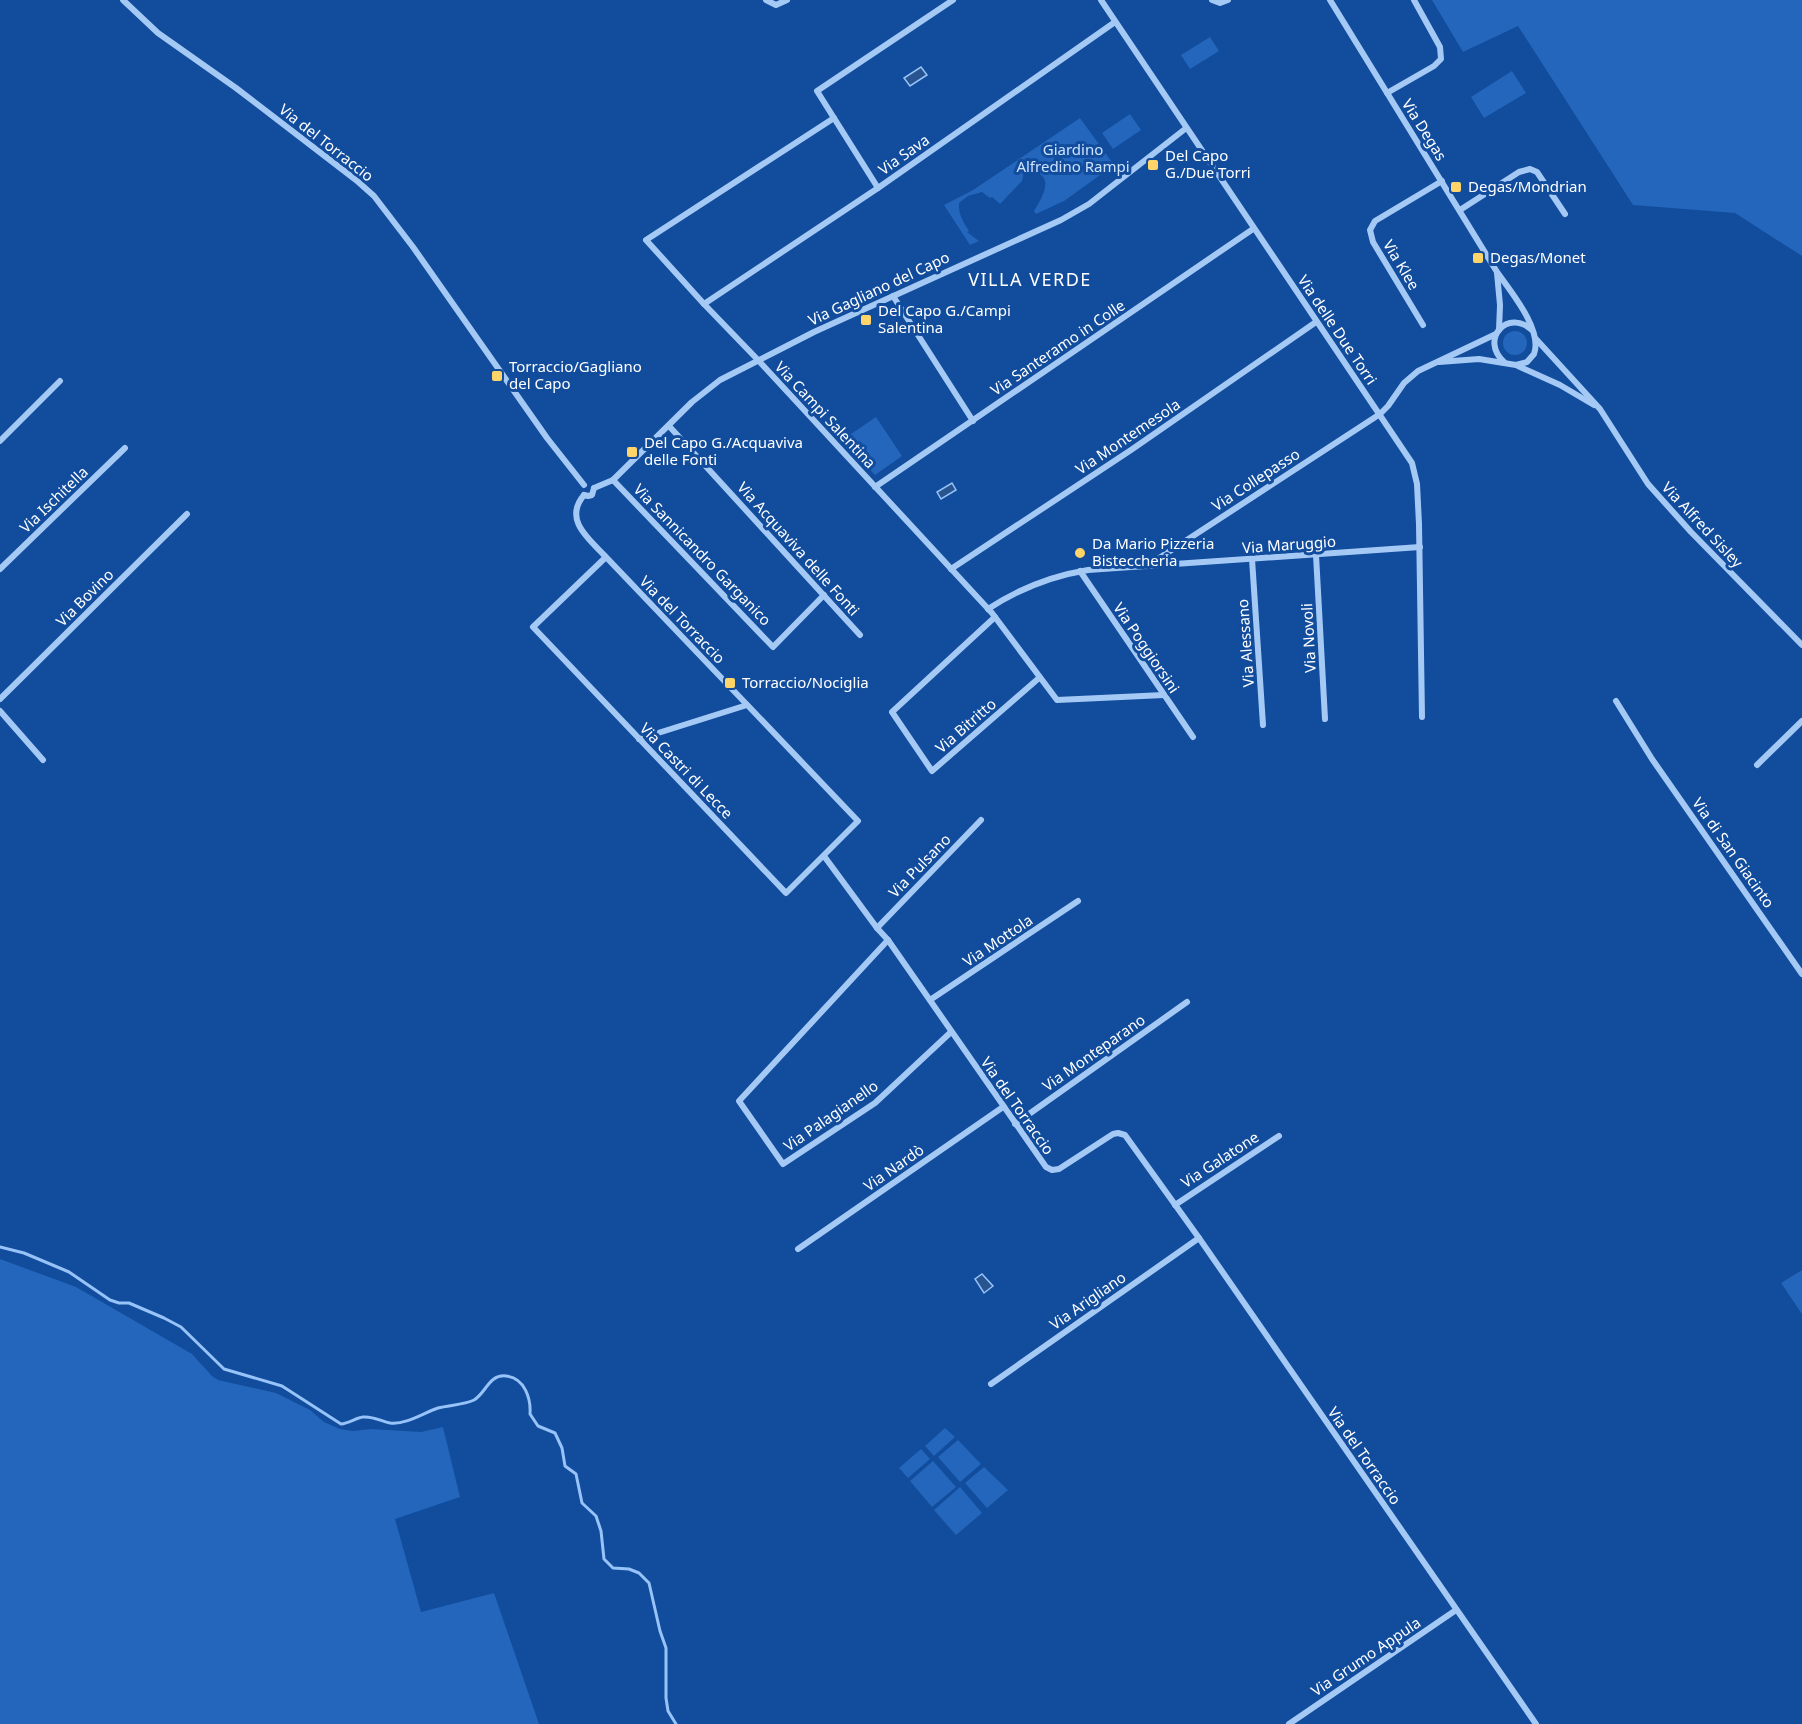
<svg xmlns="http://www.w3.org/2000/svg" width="1802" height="1724" viewBox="0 0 1802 1724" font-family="'Noto Sans',sans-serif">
  <rect width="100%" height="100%" fill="#114c9d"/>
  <g fill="#2366bb">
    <path d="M1432,0h370v256l-67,-43 -102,-8 -115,-179 -55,26z"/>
    <path d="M1210,37l9,14 -29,18 -9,-14z"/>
    <path d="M1512,71l14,22 -42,25 -13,-21z"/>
    <path d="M1130,114l11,16 -28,19 -11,-16z"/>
    <path d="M1080,118l34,47 -50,36 -28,13 -2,-3c5,-8 18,-28 7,-36 -4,-3 -10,-3 -15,-4l-2,2 -2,8 -22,23 -8,-7 -2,1 -8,-6 -14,4 -9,7c-1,10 4,19 10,28l-2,1 12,9 -9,4 -26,-40 29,-15z"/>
    <circle cx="1515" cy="343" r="12"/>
    <path d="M876,417l26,39 -27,19 -33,-35z"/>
    <path d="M0,1259l76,28 116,67 20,22 6,4 58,13 34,17 14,12 16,7 13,2 18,-2 50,3 22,-5 17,70 -65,22 26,93 73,-19 45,131h-539z"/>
    <path d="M1802,1270v44l-21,-31z"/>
    <path d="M945,1428l10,9 -21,19 -9,-10z"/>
    <path d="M958,1440l23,24 -21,18 -22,-25z"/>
    <path d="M921,1449l9,10 -22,19 -9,-10z"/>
    <path d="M933,1461l23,26 -24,20 -22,-26z"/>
    <path d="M984,1467l24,23 -21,18 -22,-25z"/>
    <path d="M960,1487l22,26 -26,22 -22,-25z"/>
  </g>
  <g fill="#285490" stroke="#97c3f8" stroke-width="1.5">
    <path d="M921,67l6,8 -17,11 -6,-8z"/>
    <path d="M952,483l4,7 -15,9 -4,-7z"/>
    <path d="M982,1274l11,12 -9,7 -9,-14z"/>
  </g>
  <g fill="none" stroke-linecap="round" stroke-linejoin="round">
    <path stroke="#97c3f8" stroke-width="3" d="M0,1247l24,6 45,19 41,28 9,3h10l35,15 17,9 43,42 58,17 59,38c8,-1 15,-6 22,-7 10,-1 18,4 27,6 16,2 33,-10 48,-15 11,-3 26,-3 36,-8 12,-7 15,-26 32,-24 19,2 25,23 24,38l8,12 17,7 7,15 3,18 11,8 6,29 14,13 5,15 3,28 9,9 16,1 10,4 10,10 11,48 6,17v50l2,13 8,13"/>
    <g stroke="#a5c9f5" stroke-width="6">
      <path d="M123,0l35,33 78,55 120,92 18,16 39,51 134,191 37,47"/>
      <path d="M766,0l10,5 11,-5"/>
      <path d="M1101,0l311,463 5,21 2,40 3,193"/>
      <path d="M1212,0l8,3 8,-3"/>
      <path d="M1330,0l167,272c14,20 46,58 37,82l-7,8 -11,3 -37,-6 -40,3"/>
      <path d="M1387,93l47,-27 7,-7 -1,-12 -26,-47"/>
      <path d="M834,118l-188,122 58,64 54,56 234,253 65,87 107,-5"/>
      <path d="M878,188l-61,-97 136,-91"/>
      <path d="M1460,210l59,-38 11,-3 7,3 28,42"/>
      <path d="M1497,273l3,32 -1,25"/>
      <path d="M893,296l80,125"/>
      <path d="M704,304l174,-116 237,-166"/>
      <path d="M1423,325l-50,-83 -3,-12 5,-9 67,-40"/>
      <path d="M1536,339l64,70 48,75 43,48 111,113"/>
      <path d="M1504,362c-25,-23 4,-54 28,-32"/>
      <path d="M1518,366l42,19 34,20"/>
      <path d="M669,426l191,209"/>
      <path d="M0,441l60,-60"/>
      <path d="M613,480l160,167 51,-52"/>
      <path d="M875,487l378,-258"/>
      <path d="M594,488l19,-8 79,-78 28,-22 94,-48 247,-112 28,-16 96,-75"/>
      <path d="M584,495c-21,25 5,44 22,62l252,264 -72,72 -253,-266 73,-70"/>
      <path d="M584,495l4,1 4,-1 2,-7"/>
      <path d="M1316,555l9,164"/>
      <path d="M1252,559l11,166"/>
      <path d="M1147,566l233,-152 8,-8 16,-23 14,-12 78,-37"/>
      <path d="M0,569l125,-121"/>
      <path d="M951,569l180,-119 185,-128"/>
      <path d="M1080,571l113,166"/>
      <path d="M988,609c32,-21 63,-33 100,-39l332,-23"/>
      <path d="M995,617l-103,95 40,59 107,-93"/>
      <path d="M0,699l187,-185"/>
      <path d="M1616,701l36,58 150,215"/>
      <path d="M0,711l43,49"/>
      <path d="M639,739l108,-34"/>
      <path d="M1757,765l45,-44"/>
      <path d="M824,856l53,72 11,12 158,227 6,3 7,-1 54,-35 5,-1 7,2 74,103 337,486"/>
      <path d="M877,928l104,-108"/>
      <path d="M888,940l-149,161 44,63 92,-61 76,-71"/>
      <path d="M930,1000l148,-99"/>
      <path d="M1015,1124l172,-122"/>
      <path d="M1175,1205l104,-69"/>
      <path d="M798,1249l205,-142"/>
      <path d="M991,1384l208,-146"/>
      <path d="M1289,1724l167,-114"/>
    </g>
  </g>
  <g fill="#ffd569" stroke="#114c9d" stroke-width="2">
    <rect x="1147" y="159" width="12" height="12" rx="3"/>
    <rect x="1450" y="181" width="12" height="12" rx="3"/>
    <rect x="1472" y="252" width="12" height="12" rx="3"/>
    <rect x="860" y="314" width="12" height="12" rx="3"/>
    <rect x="491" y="370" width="12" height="12" rx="3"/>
    <rect x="626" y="446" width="12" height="12" rx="3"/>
    <circle cx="1080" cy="553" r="6"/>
    <rect x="724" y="677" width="12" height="12" rx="3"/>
  </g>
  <g text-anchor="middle" stroke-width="6" stroke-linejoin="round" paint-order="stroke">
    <g font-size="15" fill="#fff" stroke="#114c9d">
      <text transform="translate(1424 130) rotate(58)" y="5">Via Degas</text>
      <text transform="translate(326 143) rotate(38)" y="5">Via del Torraccio</text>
      <text transform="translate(904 155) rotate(-35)" y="5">Via Sava</text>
      <text transform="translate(1401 265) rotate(59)" y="5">Via Klee</text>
      <text transform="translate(879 289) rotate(-25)" y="5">Via Gagliano del Capo</text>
      <text transform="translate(1337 330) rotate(56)" y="5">Via delle Due Torri</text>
      <text transform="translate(1058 348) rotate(-34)" y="5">Via Santeramo in Colle</text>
      <text transform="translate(825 415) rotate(47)" y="5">Via Campi Salentina</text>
      <text transform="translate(1128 437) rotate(-34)" y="5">Via Montemesola</text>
      <text transform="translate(1256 480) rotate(-33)" y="5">Via Collepasso</text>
      <text transform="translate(54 500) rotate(-44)" y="5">Via Ischitella</text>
      <text transform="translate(1702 525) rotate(47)" y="5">Via Alfred Sisley</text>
      <text transform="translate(1289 545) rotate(-4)" y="5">Via Maruggio</text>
      <text transform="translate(798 549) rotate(48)" y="5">Via Acquaviva delle Fonti</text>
      <text transform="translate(702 555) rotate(46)" y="5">Via Sannicandro Garganico</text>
      <text transform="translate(85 598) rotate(-45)" y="5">Via Bovino</text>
      <text transform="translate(682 620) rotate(46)" y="5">Via del Torraccio</text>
      <text transform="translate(1309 638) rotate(-93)" y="5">Via Novoli</text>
      <text transform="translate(1246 643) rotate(-94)" y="5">Via Alessano</text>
      <text transform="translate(1146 648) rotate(56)" y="5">Via Poggiorsini</text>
      <text transform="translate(966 726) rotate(-41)" y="5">Via Bitritto</text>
      <text transform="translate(686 771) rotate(46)" y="5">Via Castri di Lecce</text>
      <text transform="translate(1733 853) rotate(55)" y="5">Via di San Giacinto</text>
      <text transform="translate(920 866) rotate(-46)" y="5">Via Pulsano</text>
      <text transform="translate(998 941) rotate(-34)" y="5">Via Mottola</text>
      <text transform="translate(1094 1053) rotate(-35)" y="5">Via Monteparano</text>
      <text transform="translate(1017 1106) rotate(55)" y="5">Via del Torraccio</text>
      <text transform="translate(831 1116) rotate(-35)" y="5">Via Palagianello</text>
      <text transform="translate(1220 1160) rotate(-33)" y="5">Via Galatone</text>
      <text transform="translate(894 1168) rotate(-35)" y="5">Via Nardò</text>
      <text transform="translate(1088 1301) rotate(-35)" y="5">Via Arigliano</text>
      <text transform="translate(1364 1456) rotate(55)" y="5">Via del Torraccio</text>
      <text transform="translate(1366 1657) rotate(-34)" y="5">Via Grumo Appula</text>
    </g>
    <g font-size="15" fill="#cee3fe" stroke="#114c9d">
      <text x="1073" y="155">Giardino<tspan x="1073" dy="17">Alfredino Rampi</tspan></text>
    </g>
    <g font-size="15" fill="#fff" stroke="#114c9d" text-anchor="start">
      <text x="1165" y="161">Del Capo<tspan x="1165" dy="17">G./Due Torri</tspan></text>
      <text x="1468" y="192">Degas/Mondrian</text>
      <text x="1490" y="263">Degas/Monet</text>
      <text x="878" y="316">Del Capo G./Campi<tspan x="878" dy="17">Salentina</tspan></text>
      <text x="509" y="372">Torraccio/Gagliano<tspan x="509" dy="17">del Capo</tspan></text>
      <text x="644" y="448">Del Capo G./Acquaviva<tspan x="644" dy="17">delle Fonti</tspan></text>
      <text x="1092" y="549">Da Mario Pizzeria<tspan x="1092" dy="17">Bisteccheria</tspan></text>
      <text x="742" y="688">Torraccio/Nociglia</text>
    </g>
    <g font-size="18" letter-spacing="1.5" fill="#fff" stroke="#114c9d">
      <text x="1030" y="286">VILLA VERDE</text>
    </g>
  </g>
</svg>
